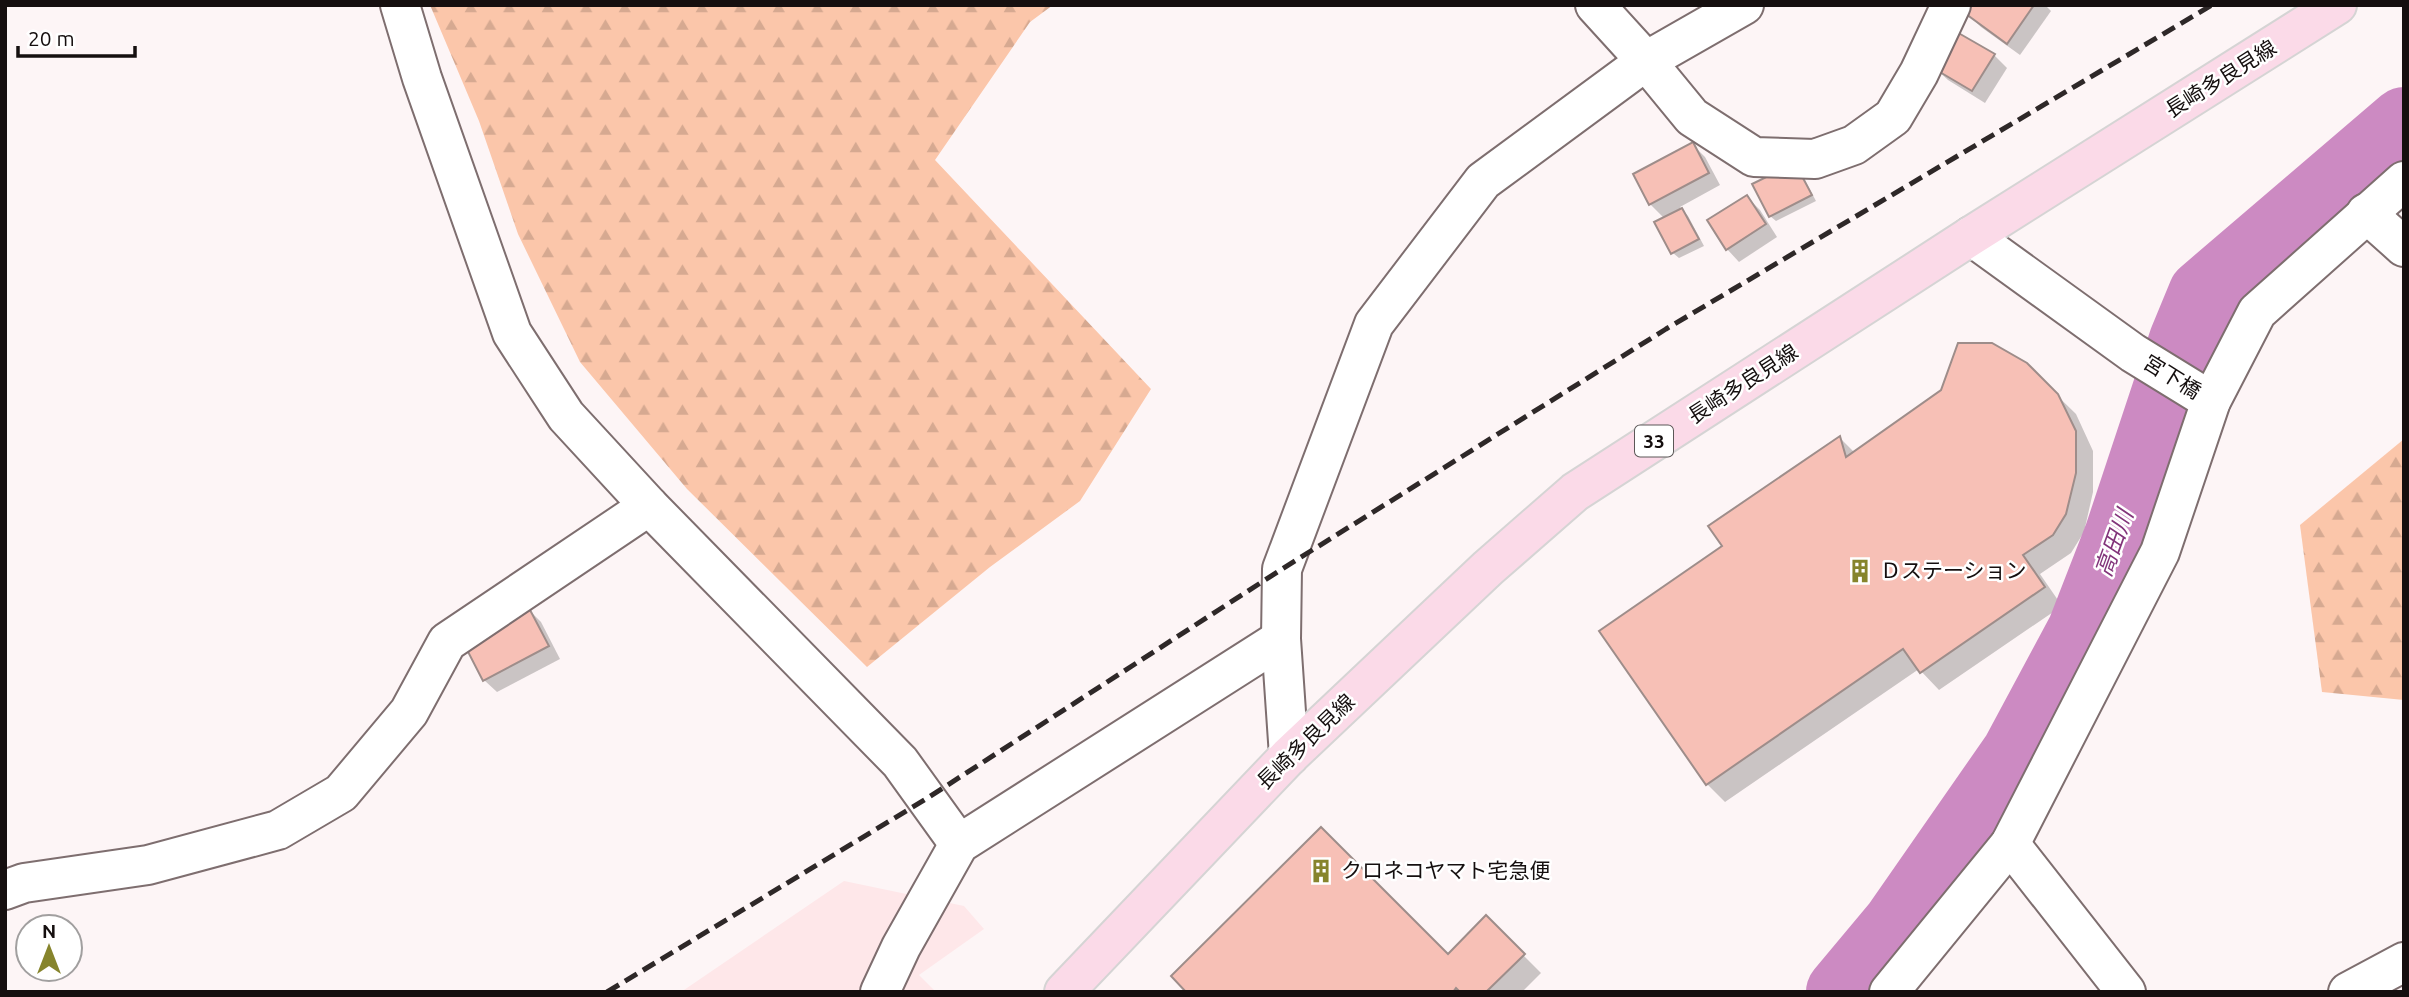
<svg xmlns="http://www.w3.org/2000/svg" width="2409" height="997" viewBox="0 0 2409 997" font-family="Ubuntu,'Noto Sans JP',sans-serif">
  <defs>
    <pattern id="forest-firs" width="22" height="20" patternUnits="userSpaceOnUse" patternTransform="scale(1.75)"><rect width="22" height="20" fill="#fbc6aa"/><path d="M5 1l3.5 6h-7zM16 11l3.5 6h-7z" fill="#d6a991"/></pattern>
  </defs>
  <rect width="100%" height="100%" fill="#fdf5f6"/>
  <path fill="#fee7e9" d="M844,881l120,25 20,23 -65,46 17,17h-255z"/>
  <g fill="url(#forest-firs)">
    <path d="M430,5h623l-23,17 -95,138 216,229 -71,112 -90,66 -123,100 -180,-178 -107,-127 -62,-128 -39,-113z"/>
    <path d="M2404,439v261l-82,-8 -22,-167z"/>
  </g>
  <g fill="#0003">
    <path d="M1975,5h70l6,6 -31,44 -39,-28 -13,-13z"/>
    <path d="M1956,33l38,22 13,13 -22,35 -37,-23 -13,-12z"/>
    <path d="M1692,144l13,13 15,28 -40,22 8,9 16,30 -25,12 -6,-5 -8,-34 -15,-15z"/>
    <path d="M1800,171l16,30 -40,20 -6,-5z"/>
    <path d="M1747,197l13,13 17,27 -38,25 -12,-13z"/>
    <path d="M2026,365l50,49 17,37v41l-9,40 -13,21 -31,21 22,32 -123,84 -20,-21 -194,133 -18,-18 17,-238 116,-108 15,15z"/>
    <path d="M529,610l12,12 19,37 -63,33 -13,-12z"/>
    <path d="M1486,918l55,55 -19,19h-333l258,-36z"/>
  </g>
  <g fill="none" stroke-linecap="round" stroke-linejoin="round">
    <path stroke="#cc8ac2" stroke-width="70" d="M1841,992l56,-67 119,-171 66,-123 37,-95 65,-196 19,-46 201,-172"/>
  </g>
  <g fill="#f7c0b6" stroke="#9e8d8a" stroke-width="2">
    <path d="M1972,5h62l-27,39 -41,-30z"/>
    <path d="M1955,31l40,23 -23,37 -39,-23z"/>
    <path d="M1693,142l16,31 -60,32 -16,-31z"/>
    <path d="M1795,163l17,32 -43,22 -17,-33z"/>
    <path d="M1747,195l19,29 -40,26 -19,-30z"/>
    <path d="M1682,208l17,31 -28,15 -17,-32z"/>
    <path d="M1958,343h34l35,20 31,31 18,37v42l-10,41 -13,21 -30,20 22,32 -125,86 -17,-24 -197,136 -107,-154 123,-85 -14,-20 132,-90 6,21 95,-67z"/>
    <path d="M529,608l20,38 -66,35 -20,-39z"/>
    <path d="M1321,827l127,127 38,-39 39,39 -39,38h-26l-4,-4 -3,4h-267l-15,-16z"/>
  </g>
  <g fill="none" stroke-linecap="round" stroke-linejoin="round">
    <g stroke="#7e6e6f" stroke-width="42">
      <g id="minor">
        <path d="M400,5l22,73 90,255 54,83 83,90 251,256 59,82"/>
        <path d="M1595,5l51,56 46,56 62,40 61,2 39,-14 39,-28 26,-44 32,-68"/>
        <path d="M2366,213l38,34"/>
        <path d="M1971,236l162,117 78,48"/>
        <path d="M1289,756l-8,-117 1,-70 92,-245 109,-143 163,-120 98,-56"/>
        <path d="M2010,844l116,148"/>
        <path d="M5,890l19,-7 124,-18 130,-35 63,-37 68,-81 38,-70 202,-136"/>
        <path d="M880,992l21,-45 58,-103 322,-205"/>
        <path d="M1889,992l121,-148 150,-292 51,-151 46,-89 147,-131"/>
        <path d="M2348,992l56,-30"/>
      </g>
    </g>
    <g stroke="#d5d4d4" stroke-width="42">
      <path id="major" d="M1064,992l225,-236 199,-188 87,-76 396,-256 366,-231"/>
    </g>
    <use href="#minor" stroke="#fff" stroke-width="38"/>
    <use href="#major" stroke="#fbdae8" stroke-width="38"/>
    <path stroke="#2e2828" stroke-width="5" stroke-dasharray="14 7" stroke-linecap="butt" d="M607,992l319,-193 356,-230 384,-240 546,-324"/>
  </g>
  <defs>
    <g id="building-bare" transform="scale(1.89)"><path d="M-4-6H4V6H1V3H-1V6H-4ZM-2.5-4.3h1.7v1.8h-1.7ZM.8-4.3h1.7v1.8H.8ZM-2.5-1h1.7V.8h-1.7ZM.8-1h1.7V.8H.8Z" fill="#86842c" stroke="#fff" stroke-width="2.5" paint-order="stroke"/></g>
  </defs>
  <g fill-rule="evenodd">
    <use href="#building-bare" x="1860" y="571"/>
    <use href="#building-bare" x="1321" y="871"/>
  </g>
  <g text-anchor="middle" stroke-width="5" stroke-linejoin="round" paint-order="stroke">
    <rect fill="#fff" stroke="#5b5757" stroke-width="2" x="1635" y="425.5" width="38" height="31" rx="5"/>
    <g font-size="19" font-weight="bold" fill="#150f0f">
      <text x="1654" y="448">33</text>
    </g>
    <g font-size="21" fill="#150f0f" stroke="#fff">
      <text transform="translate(2221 79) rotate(-32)" y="7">長崎多良見線</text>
      <text transform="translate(2172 377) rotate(32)" y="7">宮下橋</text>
      <text transform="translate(1743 384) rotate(-33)" y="7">長崎多良見線</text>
      <text transform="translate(1306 742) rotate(-44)" y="7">長崎多良見線</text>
    </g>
    <g font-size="21" fill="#150f0f" stroke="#fff" text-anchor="start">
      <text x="1880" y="578">Ｄステーション</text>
      <text x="1341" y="878">クロネコヤマト宅急便</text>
    </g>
    <g font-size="23" font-style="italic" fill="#82347a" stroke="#fff">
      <text transform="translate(2114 543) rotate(-70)" y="8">高田川</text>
    </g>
  </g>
  <rect width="2409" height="997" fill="none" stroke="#150f0f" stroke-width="14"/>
  <g transform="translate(49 948)"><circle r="33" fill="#ffffff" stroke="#a19f9f" stroke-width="2"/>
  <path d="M0-5L12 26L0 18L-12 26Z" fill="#86842c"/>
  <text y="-10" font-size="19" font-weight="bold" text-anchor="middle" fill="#150f0f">N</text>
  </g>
  <path d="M18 46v10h117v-10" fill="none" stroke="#150f0f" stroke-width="3.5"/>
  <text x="28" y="46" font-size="21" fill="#150f0f" stroke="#ffffff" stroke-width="5" paint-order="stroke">20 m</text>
</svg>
